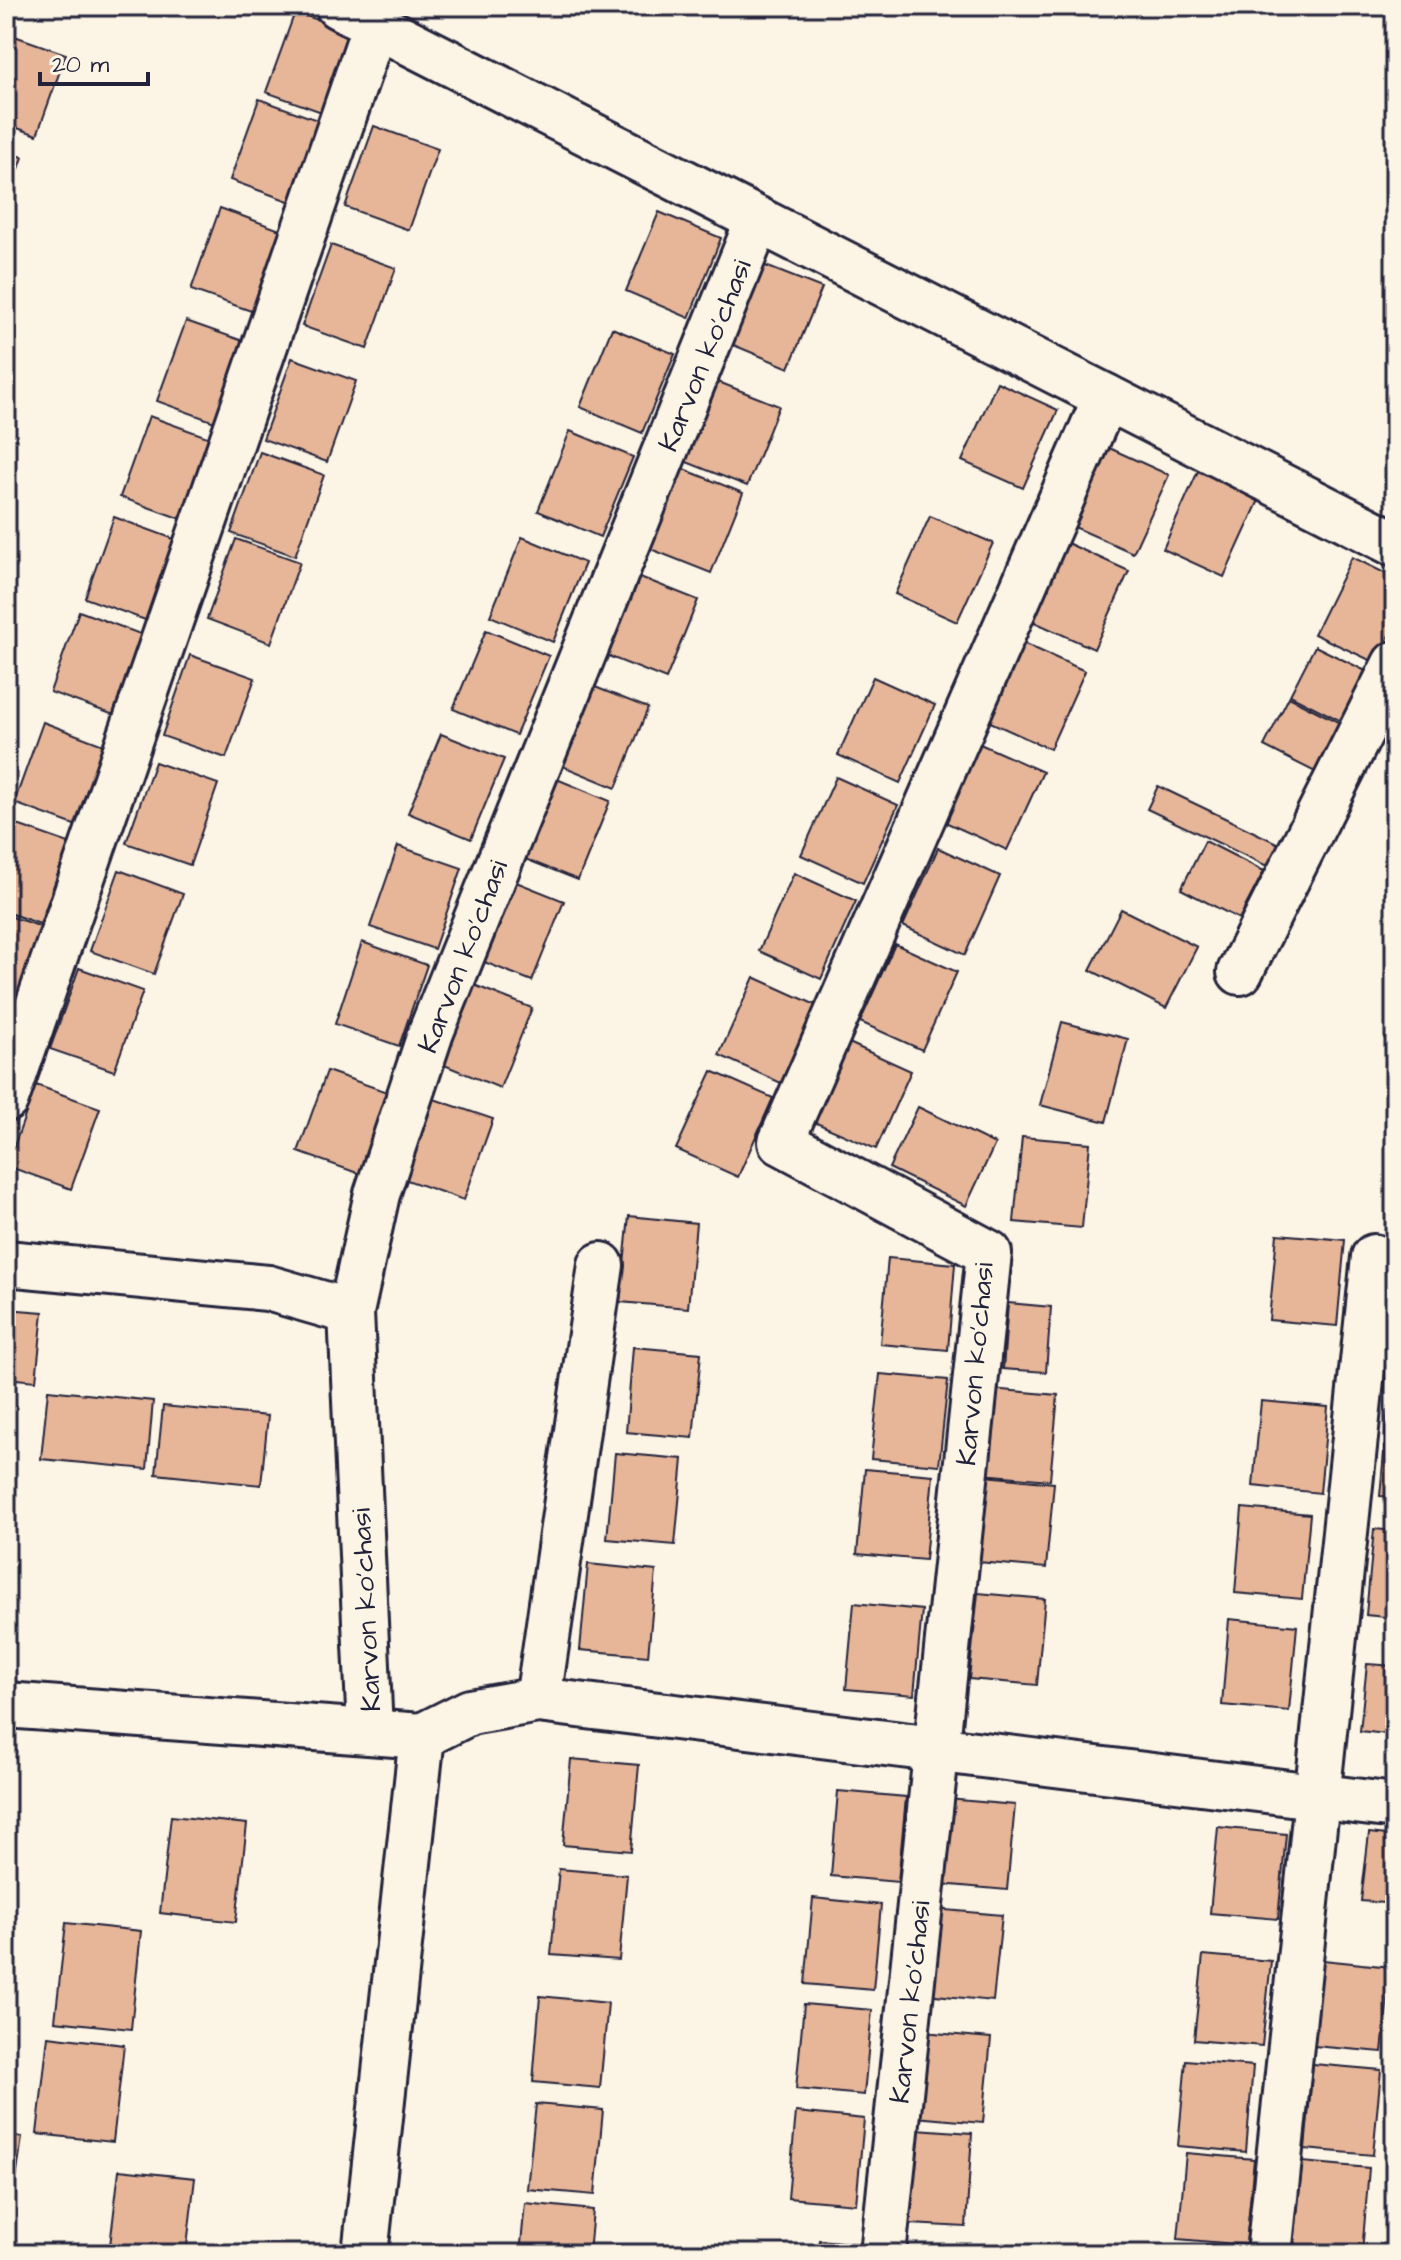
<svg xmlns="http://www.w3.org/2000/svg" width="1401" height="2260" viewBox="0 0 1401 2260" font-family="'Architects Daughter',sans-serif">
  <rect width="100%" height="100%" fill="#fcf5e5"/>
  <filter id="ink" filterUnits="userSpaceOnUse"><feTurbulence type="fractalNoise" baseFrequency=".0125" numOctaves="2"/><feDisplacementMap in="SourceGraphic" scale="16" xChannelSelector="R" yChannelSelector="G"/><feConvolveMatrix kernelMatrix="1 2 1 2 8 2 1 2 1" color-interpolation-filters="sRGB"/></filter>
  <g filter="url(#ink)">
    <g fill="#e7b698" stroke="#22223b" stroke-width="2">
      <path d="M295,12l64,22 -29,81 -64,-23z"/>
      <path d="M6,33l60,21 -29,81 -31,-11z"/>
      <path d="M259,99l64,23 -29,81 -64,-23z"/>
      <path d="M374,126l64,23 -29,81 -64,-23z"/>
      <path d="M6,151l17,6 -17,49z"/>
      <path d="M220,208l63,23 -29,81 -63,-22z"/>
      <path d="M659,212l62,26 -32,80 -63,-27z"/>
      <path d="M331,245l65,23 -29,81 -65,-23z"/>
      <path d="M758,263l64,25 -33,80 -63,-26z"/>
      <path d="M186,321l63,22 -29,81 -63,-23z"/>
      <path d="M612,328l63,26 -33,79 -62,-26z"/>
      <path d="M292,358l64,23 -29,81 -64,-23z"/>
      <path d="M716,381l63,25 -32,80 -63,-25z"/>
      <path d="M997,382l61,28 -35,78 -61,-27z"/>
      <path d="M149,416l64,23 -29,81 -64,-23z"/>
      <path d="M570,431l63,26 -33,80 -62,-26z"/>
      <path d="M1107,447l62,28 -36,78 -61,-27z"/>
      <path d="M260,452l64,23 -29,81 -64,-23z"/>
      <path d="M681,468l62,25 -32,80 -63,-25z"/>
      <path d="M1198,471l62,27 -36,79 -61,-28z"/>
      <path d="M930,516l63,27 -36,79 -62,-28z"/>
      <path d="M114,517l63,23 -29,81 -63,-23z"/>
      <path d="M522,537l63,26 -32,79 -63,-26z"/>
      <path d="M236,539l64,23 -29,81 -64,-24z"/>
      <path d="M1067,543l62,28 -35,78 -62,-28z"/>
      <path d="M1352,557l43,21v45l-19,40 -62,-29z"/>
      <path d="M635,575l63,25 -32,79 -63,-25z"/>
      <path d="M79,611l64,24 -29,80 -64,-23z"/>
      <path d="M486,630l63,26 -33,79 -63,-26z"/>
      <path d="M1023,643l62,28 -35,78 -62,-28z"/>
      <path d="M1315,646l59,29 -25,50 -59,-30z"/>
      <path d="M190,655l65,23 -29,80 -64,-22z"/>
      <path d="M873,677l62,28 -35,78 -62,-28z"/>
      <path d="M585,683l63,25 -32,80 -63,-26z"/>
      <path d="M1289,697l59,30 -25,49 -59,-30z"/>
      <path d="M43,722l63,24 -29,80 -63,-23z"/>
      <path d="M441,734l63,25 -33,80 -63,-26z"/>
      <path d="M980,744l63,28 -36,78 -62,-28z"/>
      <path d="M155,762l63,22 -28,81 -64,-22z"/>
      <path d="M547,775l63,26 -32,79 -63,-25z"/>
      <path d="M836,777l62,28 -35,78 -62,-28z"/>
      <path d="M1158,786l121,58 -10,23 -122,-58z"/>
      <path d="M6,821l63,22 -29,81 -34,-12z"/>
      <path d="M1205,841l59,30 -25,48 -58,-30z"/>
      <path d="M398,846l64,22 -28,81 -64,-22z"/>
      <path d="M938,848l62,28 -35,79 -62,-29z"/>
      <path d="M119,870l64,24 -29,80 -64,-23z"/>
      <path d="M794,873l62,28 -35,78 -62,-28z"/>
      <path d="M501,876l63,25 -32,80 -63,-25z"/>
      <path d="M1121,909l76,38 -31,61 -76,-38z"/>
      <path d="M6,915l36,12 -29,81 -7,-2z"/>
      <path d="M362,942l65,23 -28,81 -64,-22z"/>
      <path d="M895,944l62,28 -35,78 -62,-28z"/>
      <path d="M79,968l64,23 -29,80 -64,-22z"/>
      <path d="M754,977l62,28 -35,78 -62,-28z"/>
      <path d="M469,983l63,25 -32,80 -63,-26z"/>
      <path d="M1062,1022l66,17 -22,83 -66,-17z"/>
      <path d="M849,1043l62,28 -35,78 -62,-27z"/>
      <path d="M327,1071l63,22 -27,82 -65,-23z"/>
      <path d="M712,1071l61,27 -35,79 -62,-28z"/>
      <path d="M36,1085l64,23 -29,81 -64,-23z"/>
      <path d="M428,1097l65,22 -29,81 -63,-22z"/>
      <path d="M918,1107l77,37 -29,62 -77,-38z"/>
      <path d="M1022,1137l68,6 -8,85 -68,-6z"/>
      <path d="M629,1216l67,7 -8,85 -68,-6z"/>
      <path d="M1277,1234l68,6 -8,86 -68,-6z"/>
      <path d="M888,1258l67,6 -7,86 -68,-6z"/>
      <path d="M1008,1303l43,4 -5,65 -43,-3z"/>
      <path d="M6,1309l37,3 -7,69 -30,-3z"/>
      <path d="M633,1347l68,6 -8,85 -67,-6z"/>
      <path d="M880,1374l68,6 -9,85 -68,-6z"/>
      <path d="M991,1389l67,6 -8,85 -68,-6z"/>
      <path d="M48,1390l105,11 -6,68 -106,-10z"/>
      <path d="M1261,1401l67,6 -8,86 -67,-7z"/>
      <path d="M163,1406l105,10 -7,69 -105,-11z"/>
      <path d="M1388,1410h7v87l-15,-1z"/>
      <path d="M615,1453l68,6 -8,86 -68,-6z"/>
      <path d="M865,1469l68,6 -8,85 -68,-6z"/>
      <path d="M986,1476l68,7 -8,85 -68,-6z"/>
      <path d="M1242,1508l68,6 -8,85 -67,-6z"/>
      <path d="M1374,1529l21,2v87l-29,-3z"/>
      <path d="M588,1564l68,7 -8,85 -68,-6z"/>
      <path d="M978,1593l67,6 -8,86 -68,-6z"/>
      <path d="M854,1603l68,7 -8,85 -68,-6z"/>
      <path d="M1229,1619l68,7 -8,85 -67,-6z"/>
      <path d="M1367,1664l28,2v69l-35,-4z"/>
      <path d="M571,1759l68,6 -8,86 -68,-6z"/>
      <path d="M838,1791l68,6 -8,85 -67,-6z"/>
      <path d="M947,1799l68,6 -8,85 -67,-6z"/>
      <path d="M171,1816l76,8 -11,98 -76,-9z"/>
      <path d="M1218,1827l68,7 -8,85 -68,-6z"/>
      <path d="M1369,1833l26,3v68l-34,-3z"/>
      <path d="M559,1869l68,6 -8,85 -68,-5z"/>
      <path d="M813,1898l68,7 -8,85 -68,-6z"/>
      <path d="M934,1909l68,6 -9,86 -67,-7z"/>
      <path d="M66,1923l75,8 -10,98 -76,-8z"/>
      <path d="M1203,1955l68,6 -9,85 -68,-6z"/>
      <path d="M1323,1960l68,7 -9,85 -68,-6z"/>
      <path d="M540,1996l68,7 -8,85 -67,-6z"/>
      <path d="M804,2004l68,6 -8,85 -68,-6z"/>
      <path d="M923,2032l68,6 -8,85 -68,-6z"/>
      <path d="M48,2036l76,9 -11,97 -76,-8z"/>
      <path d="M1186,2060l67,6 -7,86 -68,-6z"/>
      <path d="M1313,2064l68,6 -8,85 -68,-6z"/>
      <path d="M536,2104l67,6 -8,85 -68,-6z"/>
      <path d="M796,2112l68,7 -8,85 -68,-6z"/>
      <path d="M916,2129l56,4 -6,94 -56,-3z"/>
      <path d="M6,2135l16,2 -6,43 -10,-1z"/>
      <path d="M1186,2153l68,6 -8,86 -68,-6z"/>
      <path d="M1302,2162l67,6 -7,85 -68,-6z"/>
      <path d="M119,2170l76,8 -9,76h-77z"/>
      <path d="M525,2203l68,7 -4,44h-69z"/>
      <path d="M819,2240l42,4 -1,10h-42z"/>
    </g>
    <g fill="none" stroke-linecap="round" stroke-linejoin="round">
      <g stroke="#22223b" stroke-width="50">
        <g id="minor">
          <path d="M338,6l1057,538"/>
          <path d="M1240,972l155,-308"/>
          <path d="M6,1099l369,-1074"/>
          <path d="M6,1263l262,25 83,24"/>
          <path d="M538,1700l63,-435"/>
          <path d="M6,1705l416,31 48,-24 68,-12 857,106"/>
          <path d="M370,1732l-19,-420 26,-118 54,-162 327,-812"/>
          <path d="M365,2254l57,-518"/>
          <path d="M883,2254l106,-1001 -208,-111 325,-745"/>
          <path d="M1269,2254l105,-997"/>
        </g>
      </g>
      <use href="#minor" stroke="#fcf5e5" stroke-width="44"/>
    </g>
  </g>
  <g text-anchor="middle" stroke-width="6" stroke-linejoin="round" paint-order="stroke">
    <g font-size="28" fill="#22223b" stroke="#fcf5e5">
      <text transform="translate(704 355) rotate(-68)" y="10">Karvon ko'chasi</text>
      <text transform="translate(462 956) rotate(-69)" y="10">Karvon ko'chasi</text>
      <text transform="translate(974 1364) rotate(-85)" y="10">Karvon ko'chasi</text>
      <text transform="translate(365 1610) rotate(-93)" y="10">Karvon ko'chasi</text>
      <text transform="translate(909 2002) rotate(-84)" y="10">Karvon ko'chasi</text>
    </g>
  </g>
  <rect width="1401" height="2260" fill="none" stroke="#fcf5e5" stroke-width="32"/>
  <rect x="16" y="16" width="1369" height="2228" fill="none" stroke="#22223b" stroke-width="3" filter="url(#ink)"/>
  <path d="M40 72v12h108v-12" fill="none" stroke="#22223b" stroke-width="4"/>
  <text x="52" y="72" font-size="24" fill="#22223b" stroke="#fcf5e5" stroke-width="6" paint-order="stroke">20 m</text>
</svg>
